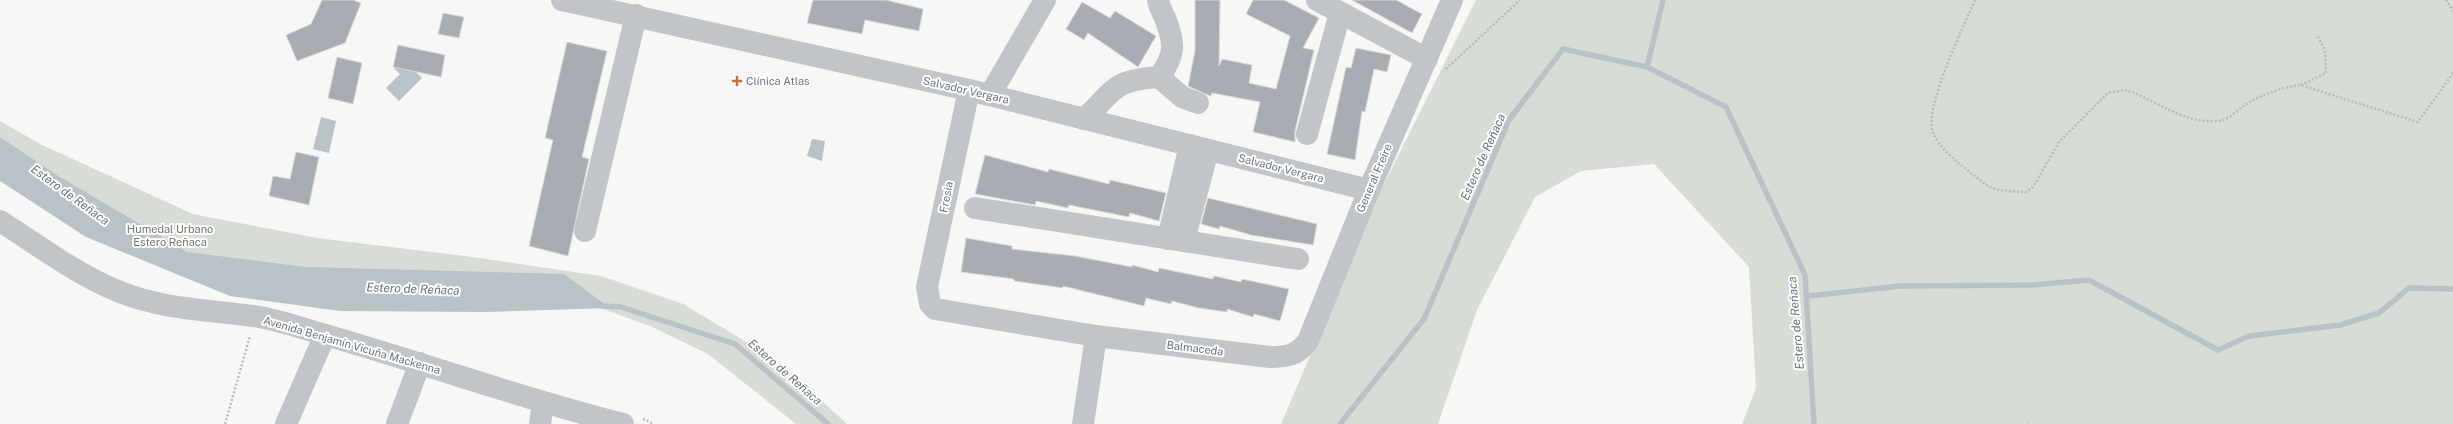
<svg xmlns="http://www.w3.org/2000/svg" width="2453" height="424" viewBox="0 0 2453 424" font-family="'Public Sans',sans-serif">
  <rect width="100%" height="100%" fill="#f7f7f5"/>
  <g fill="#d7dcd5">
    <path d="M1476,0h977v424h-711l14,-36 -7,-121 -95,-103 -73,7 -46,26 -58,113 -39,114h-157l99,-232z"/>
    <path d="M0,121l42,24 151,69 124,24 148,18 136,20 82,28 60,36 48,33 56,51h-51l-88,-70 -58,-28 -47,-17 -54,-11 -365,-29 -184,-92z"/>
  </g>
  <g fill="#b9c2c7">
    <path d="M403,59l19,19 -23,23 -13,-13 14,-14 -6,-6z"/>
    <path d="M321,117l15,4 -7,32 -16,-4z"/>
    <path d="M0,137l55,37 132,78 119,15 258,7 46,34 -123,4 -147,-1 -110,-15 -144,-59 -86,-56z"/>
    <path d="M812,139l13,2 -3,20 -15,-5z"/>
  </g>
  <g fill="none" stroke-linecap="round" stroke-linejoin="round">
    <g stroke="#b9c2c7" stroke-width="5.5">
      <path d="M1647,67l16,-67"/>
      <path d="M1808,296l93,-10 130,-1 58,-5 129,70 31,-14 91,-11 39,-12 30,-25 44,1"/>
      <path d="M602,306l19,1 114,37 93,80"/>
      <path d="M1340,424l84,-105 85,-199 54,-71 84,18 79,40 79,168 9,149"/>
    </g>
  </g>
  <g fill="#a7adb3" stroke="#d9d9d7">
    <path d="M322,0h31l8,3 -16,40 -48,18 -11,-26 25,-11z"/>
    <path d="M813,0h73l37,9 -4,22 -54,-11 -3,14 -55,-11z"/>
    <path d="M1195,0h25l-1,66 3,-7 30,6 -3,18 27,6 14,-53 -44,-22 7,-14h31l35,18 -16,30 11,2 -19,81v11l-42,-10 7,-30 -48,-9 -1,3 -3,-1 -20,-9 7,-35z"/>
    <path d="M1352,0h44l26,14 -10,19z"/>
    <path d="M1082,2l28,16 5,-7 41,25 -18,31 -50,-34 -4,7 -18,-11z"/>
    <path d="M443,13l21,4 -5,21 -21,-4z"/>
    <path d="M567,42l40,9 -25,106 7,2 -21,97 -39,-10 24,-106 -8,-2z"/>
    <path d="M398,45l47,10 -4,22 -48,-10z"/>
    <path d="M1356,48l35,7 -4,17 -13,-3 -9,43 -3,-1 -7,49 -28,-6 19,-87 5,1z"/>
    <path d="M337,57l25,6 -9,41 -25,-6z"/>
    <path d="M296,152l23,5 -10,48 -40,-9 4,-20 17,3z"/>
    <path d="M985,155l63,17 1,-3 60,15 1,-4 56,13 -7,28 -29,-8 -1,4 -60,-12 -1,3 -32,-7 -1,4 -60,-11z"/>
    <path d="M1208,198l109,26 -4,21 -62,-10 -31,-9 -1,3 -18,-5z"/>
    <path d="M966,238l46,8v3l63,7 57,11v-2l26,7 1,-4 54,11 1,-3 27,6 1,-3 47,10 -9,32 -26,-7 -1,3 -26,-8v3l-28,-4 -27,-7 -1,3 -25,-6 -2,8 -81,-20v2l-49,-7v-2l-53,-7z"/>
  </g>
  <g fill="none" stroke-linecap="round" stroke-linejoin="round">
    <g stroke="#b9bbbe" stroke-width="2.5" stroke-dasharray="2 2" stroke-linecap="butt">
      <path d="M1975,0c-11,26 -52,109 -42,133 5,12 23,29 33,36 26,21 25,22 60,23l7,-5 26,-45 49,-49 17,-3 7,2c27,11 55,32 86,29 11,-1 19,-11 28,-17 17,-10 35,-16 54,-19l118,37 35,-49"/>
      <path d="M2446,0l7,11"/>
      <path d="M1446,69l74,-69"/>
      <path d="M2301,85l25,-12 -1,-23 -8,-15"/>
      <path d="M643,419l11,5"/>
      <path d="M225,424l25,-88"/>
      <path d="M2027,424h1"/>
    </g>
    <g stroke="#c1c4c8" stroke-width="22">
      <path d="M562,0l407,90 400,100"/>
      <path d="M1317,0l110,59"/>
      <path d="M1159,77l23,20 16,6"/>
      <path d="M969,90l-42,197 3,17 5,5 161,27 174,21c17,0 28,-2 38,-16l61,-151 83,-190"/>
      <path d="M990,95l55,-95"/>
      <path d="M1084,119c33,-30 26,-38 75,-42 17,-23 16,-33 6,-59 -3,-6 -6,-12 -7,-18"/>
      <path d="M1307,134l33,-121"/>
      <path d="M975,208l323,51"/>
      <path d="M0,221c38,24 77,54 120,71 42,17 89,18 133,24 21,3 42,10 62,16 103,29 204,66 308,92"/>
      <path d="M585,231l51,-216"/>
      <path d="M1168,239l22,-94"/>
      <path d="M1184,241l24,-91"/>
      <path d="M286,424l39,-89"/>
      <path d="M397,424l23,-61"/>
      <path d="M540,424l3,-21"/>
      <path d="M1083,424l13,-88"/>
    </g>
  </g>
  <path fill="#d36b39" stroke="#fff" stroke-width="1.5" d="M735 75h4v4h4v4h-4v4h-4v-4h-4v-4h4z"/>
  <g text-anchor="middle" stroke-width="4" stroke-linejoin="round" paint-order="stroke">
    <g font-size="11" fill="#697583" stroke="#fff" text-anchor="start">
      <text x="746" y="85">Clínica Atlas</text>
    </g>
    <g font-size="11" fill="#697583" stroke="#fff">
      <text transform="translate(966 90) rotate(13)" y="4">Salvador Vergara</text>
      <text transform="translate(1281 168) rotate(14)" y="4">Salvador Vergara</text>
      <text transform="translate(1374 178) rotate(-67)" y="4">General Freire</text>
      <text transform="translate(946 197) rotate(-79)" y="4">Fresia</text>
      <text transform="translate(352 345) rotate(16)" y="4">Avenida Benjamín Vicuña Mackenna</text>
      <text transform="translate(1195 348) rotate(7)" y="4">Balmaceda</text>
    </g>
    <g font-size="11" fill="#6a7b68" stroke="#fff">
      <text x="170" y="233">Humedal Urbano<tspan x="170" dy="13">Estero Reñaca</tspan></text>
    </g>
    <g font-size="12" font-style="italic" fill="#65767f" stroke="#fff">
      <text transform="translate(1483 157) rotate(-66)" y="4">Estero de Reñaca</text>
      <text transform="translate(70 195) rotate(36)" y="4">Estero de Reñaca</text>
      <text transform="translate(413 289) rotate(2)" y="4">Estero de Reñaca</text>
      <text transform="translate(1796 323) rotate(-95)" y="4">Estero de Reñaca</text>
      <text transform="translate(785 372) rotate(41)" y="4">Estero de Reñaca</text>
    </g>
  </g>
</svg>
